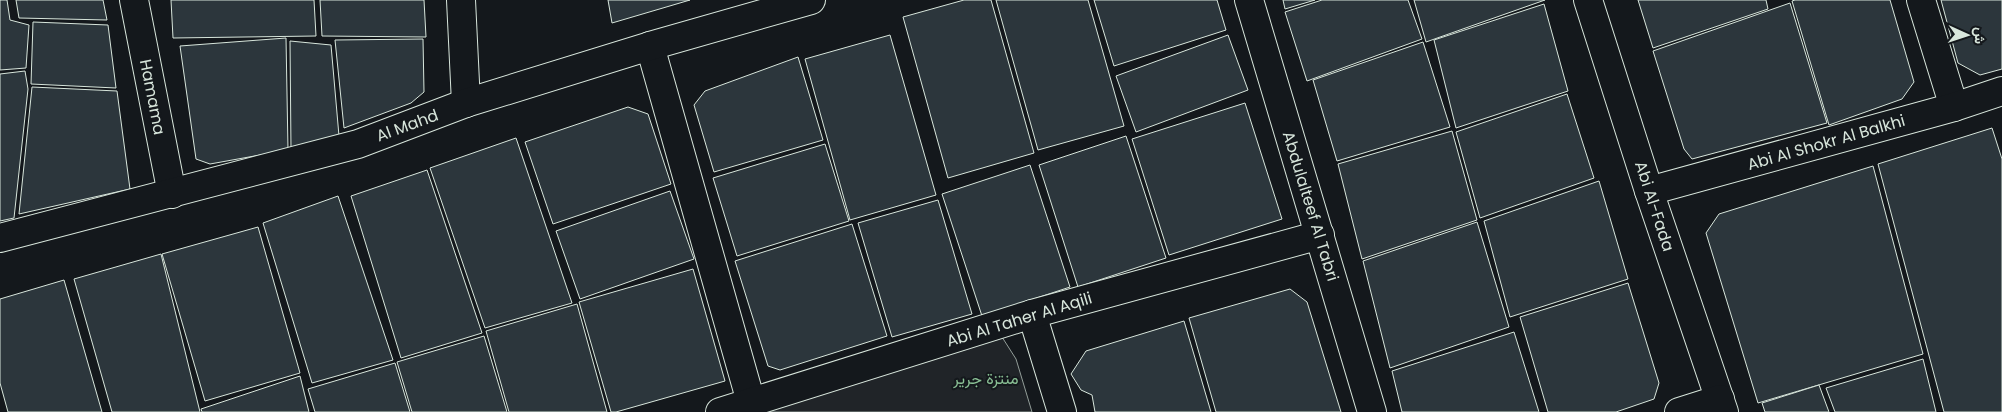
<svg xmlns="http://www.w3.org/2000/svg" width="2002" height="412" viewBox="0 0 2002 412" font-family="Poppins,Vazirmatn,sans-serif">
  <rect width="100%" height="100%" fill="#14181c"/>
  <path fill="#202428" stroke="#939e99" d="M1002,337l14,22 16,53h-276z"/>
  <g fill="#2c363c" stroke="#d8e6dc">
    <path d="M0,0h7l3,20 19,5 -3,43 -26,2z"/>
    <path d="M16,0h87l4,20 -88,-2z"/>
    <path d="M171,0h143l2,36 -143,2z"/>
    <path d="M320,0h104l2,37 -104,-1z"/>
    <path d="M608,0h82l-78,23z"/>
    <path d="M964,0h27l43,153 -86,25 -45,-161z"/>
    <path d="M996,0h92l36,126 -86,24z"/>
    <path d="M1094,0h123l9,30 -112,36z"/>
    <path d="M1283,0h32l-30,9z"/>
    <path d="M1322,0h86l14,39 -115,42 -22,-69z"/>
    <path d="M1414,0h131l-119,42z"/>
    <path d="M1638,0h128l2,9 -115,39z"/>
    <path d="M1795,0h95l24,82 -12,17 -73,26 -37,-124z"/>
    <path d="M1941,0h61v69l-22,6 -22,-12z"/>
    <path d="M1790,3l37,120 -135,36 -8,-10 -31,-98z"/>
    <path d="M1544,4l24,87 -112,37 -22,-88z"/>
    <path d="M33,22l75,3 8,63 -85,-4z"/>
    <path d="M890,35l46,160 -86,25 -45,-161z"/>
    <path d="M1228,35l20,55 -112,42 -20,-56z"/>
    <path d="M286,38l2,112 -78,14 -14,-5 -16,-113z"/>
    <path d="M423,39l1,53 -13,11 -67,25 -9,-88z"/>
    <path d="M290,41l41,4 8,91 -48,14z"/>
    <path d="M1423,42l27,85 -113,34 -24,-81z"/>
    <path d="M798,57l25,83 -109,32 -20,-67 11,-14z"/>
    <path d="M25,71l3,18 -14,129 -14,3v-147z"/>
    <path d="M32,87l85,4 13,98 -111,25z"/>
    <path d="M1567,94l27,84 -114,40 -24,-86z"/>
    <path d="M1245,103l37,116 -113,36 -37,-116z"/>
    <path d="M628,107l20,7 23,70 -118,40 -28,-82z"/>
    <path d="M1992,128l10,31v253h-58l-66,-248z"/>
    <path d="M1452,131l25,89 -115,39 -24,-95z"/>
    <path d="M1126,136l40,122 -88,29 -39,-122z"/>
    <path d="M516,138l56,165 -87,25 -55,-160z"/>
    <path d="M825,144l24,77 -112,35 -24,-78z"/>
    <path d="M1030,165l40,122 -88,29 -40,-122z"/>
    <path d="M1873,166l50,188 -165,49 -52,-170 13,-19z"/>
    <path d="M427,170l55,163 -81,25 -50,-162z"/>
    <path d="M1599,181l29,98 -118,38 -26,-96z"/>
    <path d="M670,191l24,68 -114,40 -24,-68z"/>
    <path d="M338,196l55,164 -81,23 -49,-160z"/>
    <path d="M938,200l34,114 -80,23 -34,-114z"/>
    <path d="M1477,222l32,105 -119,41 -27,-107z"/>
    <path d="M852,224l35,112 -107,34 -12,-4 -33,-105z"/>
    <path d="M258,227l42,146 -95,28 -43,-147z"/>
    <path d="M161,254l39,158h-88l-38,-133z"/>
    <path d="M693,269l32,112 -109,31h-5l-32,-110z"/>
    <path d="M64,280l38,132h-94l-8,-29v-84z"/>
    <path d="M1628,283l31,100 -5,16 -38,13h-68l-28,-95z"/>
    <path d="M1290,289l17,13 34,110h-125l-27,-94z"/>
    <path d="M577,304l30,108h-98l-23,-81z"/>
    <path d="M1184,321l27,91h-116l-3,-17 -11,-5 -10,-16 15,-23z"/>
    <path d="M1514,332l25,80h-137l-10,-41z"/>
    <path d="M484,336l23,76h-95l-15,-50z"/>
    <path d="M1923,359l13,53h-101l-9,-24z"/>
    <path d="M395,363l15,49h-95l-7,-23z"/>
    <path d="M300,376l9,36h-107l-1,-3z"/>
    <path d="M1819,385l10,27h-64l-3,-9z"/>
  </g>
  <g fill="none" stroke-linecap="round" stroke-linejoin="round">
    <g stroke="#d8e6dc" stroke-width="30">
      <g id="minor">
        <path d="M134,0l38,194"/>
        <path d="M461,0l5,103"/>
        <path d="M1249,0l123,412"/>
        <path d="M1588,0l61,191 75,221"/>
        <path d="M1921,0l33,107"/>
        <path d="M650,46l101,356"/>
        <path d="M1649,191l305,-84 48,-16"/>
        <path d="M0,238l358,-94 108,-41 184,-57 161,-46"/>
        <path d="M1032,314l30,98"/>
        <path d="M720,412l312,-98 288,-79"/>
        <path d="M1679,412l41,-13"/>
      </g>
    </g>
    <use href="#minor" stroke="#14181c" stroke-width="28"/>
  </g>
  <g text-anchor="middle" stroke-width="4" stroke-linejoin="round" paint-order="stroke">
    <g font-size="16" fill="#d8e6dc" stroke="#14181c">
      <text transform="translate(153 97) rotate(79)" y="6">Hamama</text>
      <text transform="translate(407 125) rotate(-20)" y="6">Al Mahd</text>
      <text transform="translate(1826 142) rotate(-16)" y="6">Abi Al Shokr Al Balkhi</text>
      <text transform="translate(1311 206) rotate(73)" y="6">Abdulalteef Al Tabri</text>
      <text transform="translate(1655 206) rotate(72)" y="6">Abi Al-Fada</text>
      <text transform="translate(1019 319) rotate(-17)" y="6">Abi Al Taher Al Aqili</text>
    </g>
    <g font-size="16" fill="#8ac095" stroke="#14181c">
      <text x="986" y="384">منتزة جرير</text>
    </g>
  </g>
  <g transform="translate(1967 35) rotate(93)" stroke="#14181c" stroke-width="4" paint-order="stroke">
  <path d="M0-4L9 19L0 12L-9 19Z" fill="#d8e6dc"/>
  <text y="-8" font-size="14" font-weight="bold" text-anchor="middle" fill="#d8e6dc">ش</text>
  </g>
</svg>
